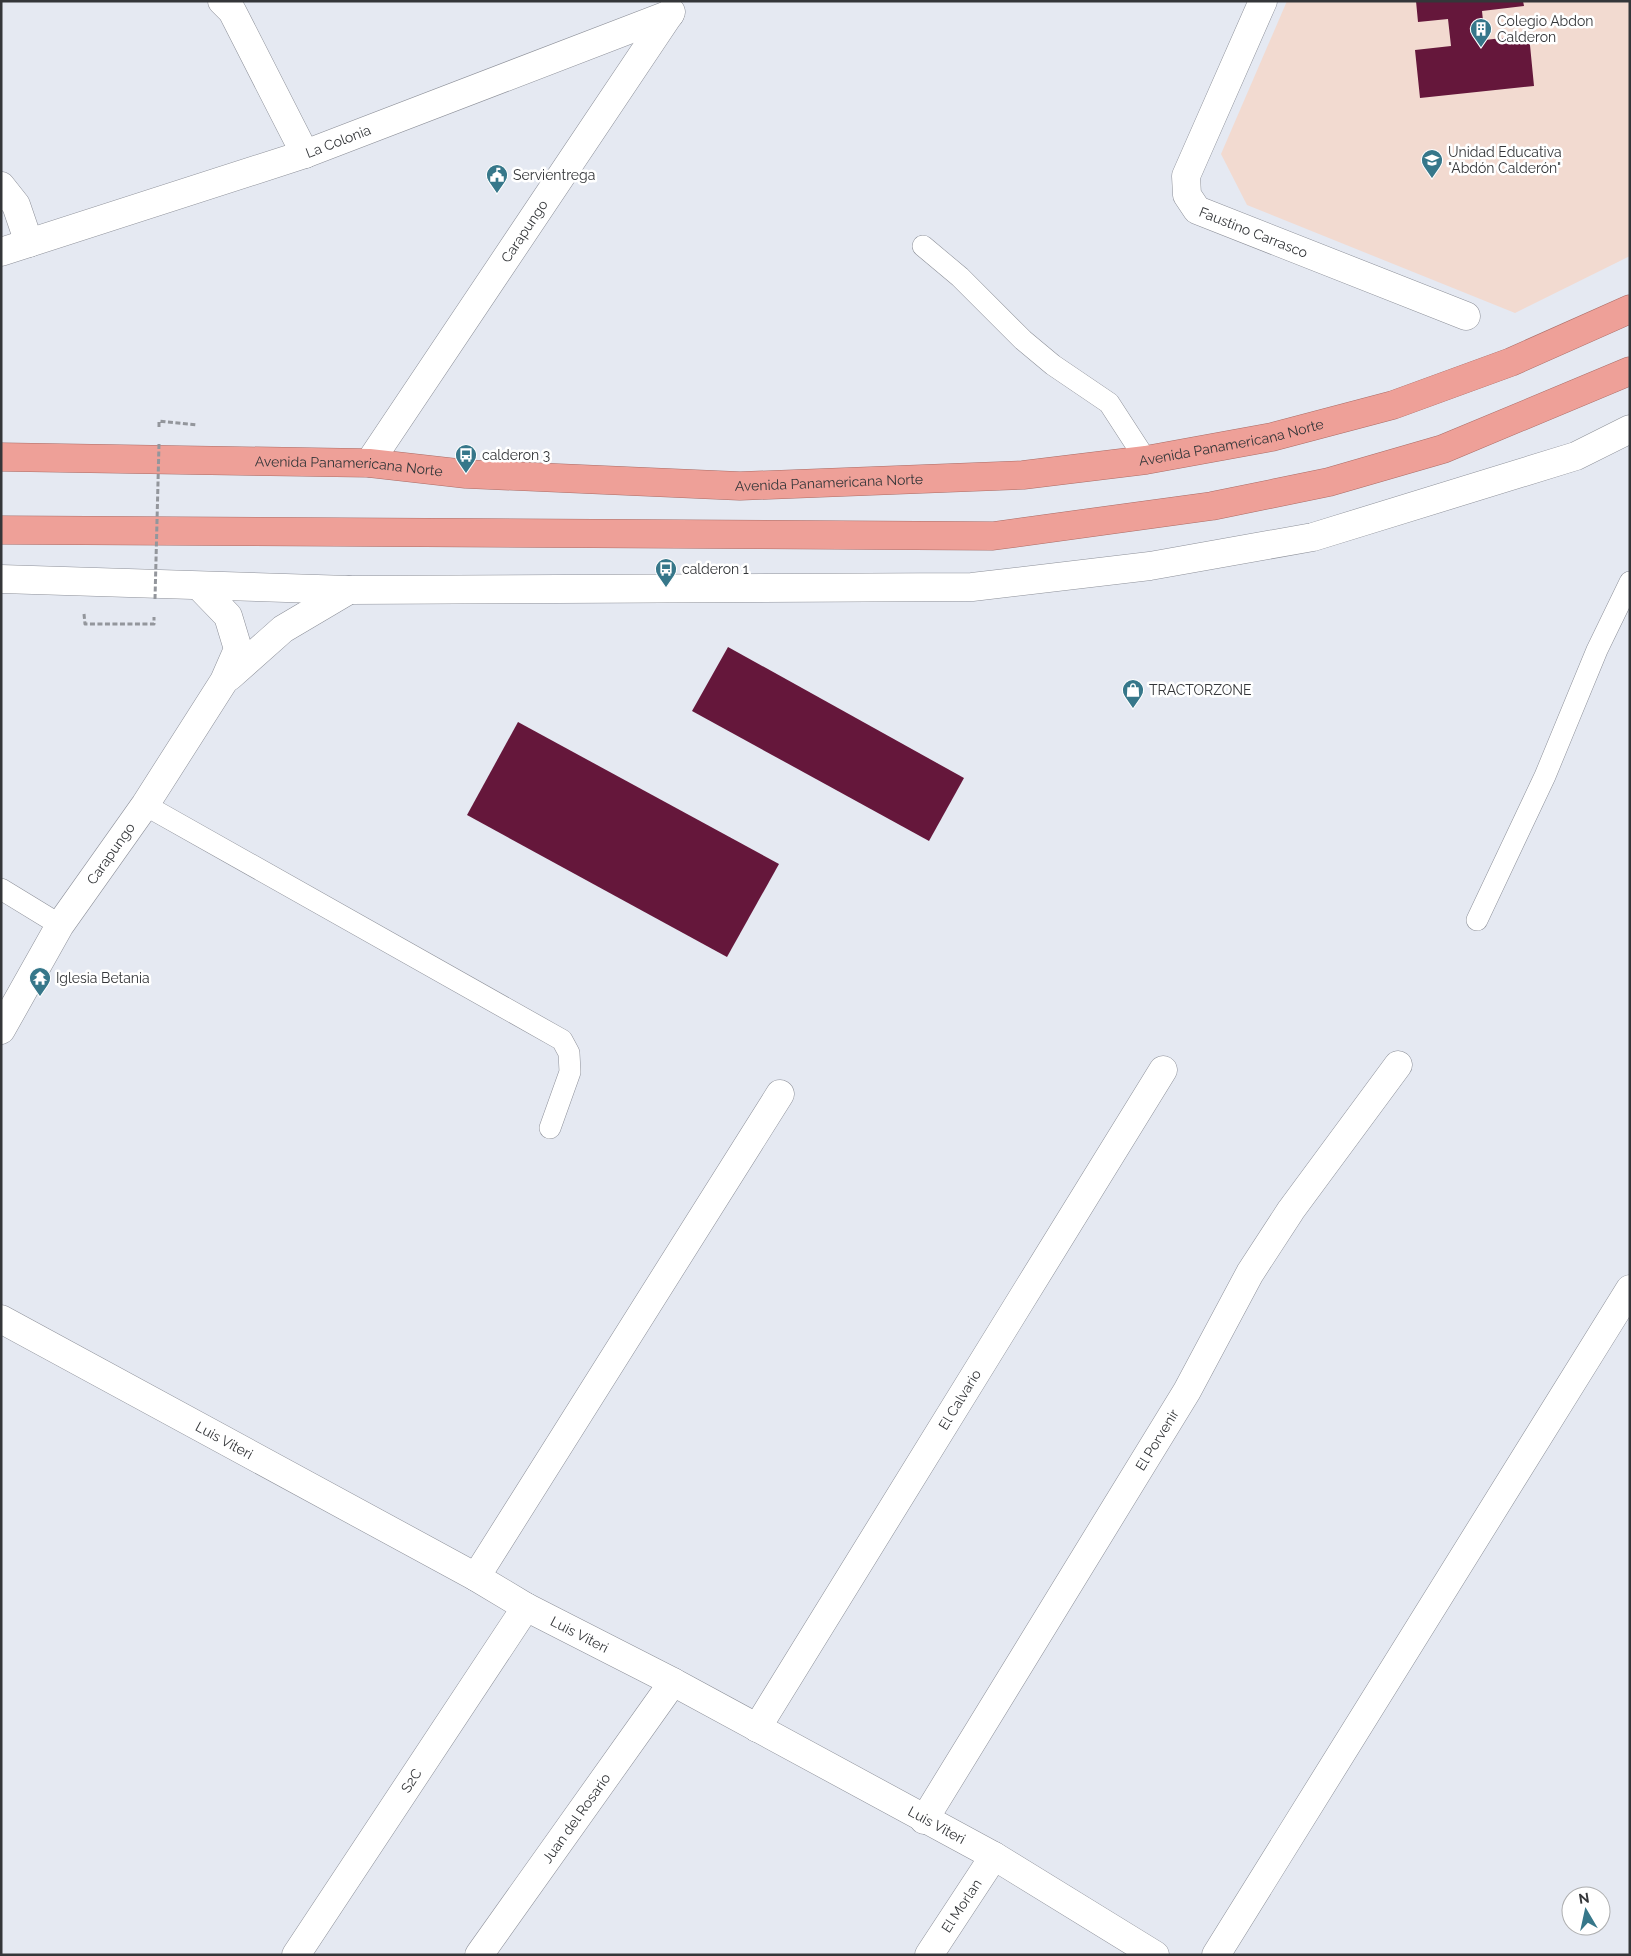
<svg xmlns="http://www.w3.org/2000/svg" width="1631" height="1956" viewBox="0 0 1631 1956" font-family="Raleway,sans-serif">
  <rect width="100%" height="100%" fill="#e5e9f2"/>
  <path fill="#f2dad0" d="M1287,1h343v255l-115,57 -268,-108 -26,-51z"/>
  <g fill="#65173b">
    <path d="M1416,1h107l1,5 -42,5 3,29 44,-5 5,51 -114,12 -5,-48 36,-4 -3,-27 -30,3z"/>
    <path d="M728,647l236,131 -35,63 -237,-130z"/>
    <path d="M518,722l261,142 -52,93 -260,-142z"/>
  </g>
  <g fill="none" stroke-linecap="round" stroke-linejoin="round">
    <g stroke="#8d9099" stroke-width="22">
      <g id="service">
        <path d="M923,246l37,31 63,63 30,25 56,38 37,57"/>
        <path d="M145,805l417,235 7,13 1,19 -20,56"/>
        <path d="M1,889l59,36"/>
        <path d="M1477,920l68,-144 52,-126 33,-68"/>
      </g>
    </g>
    <g stroke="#8d9099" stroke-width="29">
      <g id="minor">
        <path d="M222,1l10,10 73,143"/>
        <path id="s1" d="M1263,1l-77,175 1,19 10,15 269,106"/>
        <path d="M1,186l15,19 13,38"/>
        <path id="s2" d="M1,1319l475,258 50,30 147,75 321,174 161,99"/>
        <path d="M476,1577l304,-483"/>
        <path id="s3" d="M757,1728l406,-658"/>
        <path id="s4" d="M924,1820l263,-429 63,-118 41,-63 107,-145"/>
        <path id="s5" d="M296,1955l230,-348"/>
        <path id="s6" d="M479,1955l194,-273"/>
        <path id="s7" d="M929,1955l65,-99"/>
        <path d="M1216,1955l414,-666"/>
      </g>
    </g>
    <g stroke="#8d9099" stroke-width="29">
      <g id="secondary">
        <path id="s8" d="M1,252l304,-98 365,-140"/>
        <path id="s9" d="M369,463l302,-451"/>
        <path d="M1,579l348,11 623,-3 178,-21 163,-29 263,-81 54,-27"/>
        <path d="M229,677l54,-48 66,-39"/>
        <path id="s10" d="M1,1030l59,-105 85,-120 79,-124 14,-32 -10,-33 -29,-30"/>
      </g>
    </g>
    <g stroke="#aa6c66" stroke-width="29">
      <g id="trunk">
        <path id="s11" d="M1,457l368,6 97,11 274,12 283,-11 123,-15 126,-23 121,-32 118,-43 119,-53"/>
        <path d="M1,530l992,6 219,-30 117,-24 114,-33 187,-78"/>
      </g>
    </g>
    <g stroke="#93969c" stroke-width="3" stroke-dasharray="5 2.5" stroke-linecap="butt">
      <path d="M159,427v-6l38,4"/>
      <path d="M84,614l1,10h69v-7"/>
    </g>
    <use href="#service" stroke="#fff" stroke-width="21"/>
    <use href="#minor" stroke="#fff" stroke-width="28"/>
    <use href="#secondary" stroke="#fff" stroke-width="28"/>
    <use href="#trunk" stroke="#eea098" stroke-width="28"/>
    <path stroke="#93969c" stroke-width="3" stroke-dasharray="5 2.5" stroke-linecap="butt" d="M155,599l4,-155"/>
  </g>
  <defs>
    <g id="building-pin" transform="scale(1.125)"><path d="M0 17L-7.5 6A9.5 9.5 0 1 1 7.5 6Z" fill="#36778a" stroke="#fff"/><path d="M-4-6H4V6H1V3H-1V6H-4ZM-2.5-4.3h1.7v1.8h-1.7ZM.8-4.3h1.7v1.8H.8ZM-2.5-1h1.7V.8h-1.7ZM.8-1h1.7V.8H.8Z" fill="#fff"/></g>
    <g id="school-pin" transform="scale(1.125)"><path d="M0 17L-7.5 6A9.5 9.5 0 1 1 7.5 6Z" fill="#36778a" stroke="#fff"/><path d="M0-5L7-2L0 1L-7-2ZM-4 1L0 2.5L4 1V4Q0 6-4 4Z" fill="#fff"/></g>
    <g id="civic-pin" transform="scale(1.125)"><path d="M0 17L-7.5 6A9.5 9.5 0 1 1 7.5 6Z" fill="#36778a" stroke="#fff"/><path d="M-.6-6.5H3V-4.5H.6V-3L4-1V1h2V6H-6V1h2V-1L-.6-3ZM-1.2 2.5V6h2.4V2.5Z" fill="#fff"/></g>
    <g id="bus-pin" transform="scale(1.125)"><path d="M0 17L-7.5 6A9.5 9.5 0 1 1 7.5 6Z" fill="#36778a" stroke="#fff"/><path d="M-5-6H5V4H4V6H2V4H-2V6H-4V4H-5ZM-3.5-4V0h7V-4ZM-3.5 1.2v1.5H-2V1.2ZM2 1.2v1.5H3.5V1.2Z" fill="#fff"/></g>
    <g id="shop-pin" transform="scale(1.125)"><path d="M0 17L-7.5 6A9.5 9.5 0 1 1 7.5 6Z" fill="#36778a" stroke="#fff"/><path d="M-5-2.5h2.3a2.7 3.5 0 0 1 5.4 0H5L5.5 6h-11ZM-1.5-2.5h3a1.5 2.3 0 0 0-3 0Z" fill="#fff"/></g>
    <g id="temple-pin" transform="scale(1.125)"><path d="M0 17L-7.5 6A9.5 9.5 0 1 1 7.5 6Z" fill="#36778a" stroke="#fff"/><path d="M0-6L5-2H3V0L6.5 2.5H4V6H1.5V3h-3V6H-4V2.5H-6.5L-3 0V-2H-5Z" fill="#fff"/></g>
  </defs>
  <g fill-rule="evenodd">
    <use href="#building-pin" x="1481" y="29"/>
    <use href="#school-pin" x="1432" y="160"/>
    <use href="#civic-pin" x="497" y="175"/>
    <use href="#bus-pin" x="466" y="455"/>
    <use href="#bus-pin" x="666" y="569"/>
    <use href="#shop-pin" x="1133" y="690"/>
    <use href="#temple-pin" x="40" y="978"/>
  </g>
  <g text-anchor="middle" stroke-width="5" stroke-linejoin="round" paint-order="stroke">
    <g font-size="14" fill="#343639" stroke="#fff" text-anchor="start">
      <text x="1497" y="26">Colegio Abdon<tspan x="1497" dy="16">Calderon</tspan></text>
      <text x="1448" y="157">Unidad Educativa<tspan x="1448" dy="16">"Abdón Calderón"</tspan></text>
      <text x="513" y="180">Servientrega</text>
      <text x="482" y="460">calderon 3</text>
      <text x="682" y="574">calderon 1</text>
      <text x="1149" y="695">TRACTORZONE</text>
      <text x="56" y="983">Iglesia Betania</text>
    </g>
    <g font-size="14" fill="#343639" stroke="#fff">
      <text dy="5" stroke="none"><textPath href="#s8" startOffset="355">La Colonia</textPath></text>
      <text dy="5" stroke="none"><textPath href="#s1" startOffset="289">Faustino Carrasco</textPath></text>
      <text dy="5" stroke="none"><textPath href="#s9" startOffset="279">Carapungo</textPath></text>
      <text dy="5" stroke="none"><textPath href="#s11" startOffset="1234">Avenida Panamericana Norte</textPath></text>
      <text dy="5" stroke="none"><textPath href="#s11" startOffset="348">Avenida Panamericana Norte</textPath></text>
      <text dy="5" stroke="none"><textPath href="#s11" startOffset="829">Avenida Panamericana Norte</textPath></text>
      <text dy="5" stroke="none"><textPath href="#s10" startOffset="208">Carapungo</textPath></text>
      <text dy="5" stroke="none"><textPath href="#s3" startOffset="386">El Calvario</textPath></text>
      <text dy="5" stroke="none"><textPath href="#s2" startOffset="254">Luis Viteri</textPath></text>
      <text dy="5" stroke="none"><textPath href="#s4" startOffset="446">El Porvenir</textPath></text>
      <text dy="5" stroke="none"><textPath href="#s2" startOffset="659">Luis Viteri</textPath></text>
      <text dy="5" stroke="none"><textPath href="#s5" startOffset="209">S2C</textPath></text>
      <text dy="5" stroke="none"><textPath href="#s6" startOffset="168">Juan del Rosario</textPath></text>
      <text dy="5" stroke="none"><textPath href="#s2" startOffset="1064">Luis Viteri</textPath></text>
      <text dy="5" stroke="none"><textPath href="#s7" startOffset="59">El Morlan</textPath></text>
    </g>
  </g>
  <rect width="1631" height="1956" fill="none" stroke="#343639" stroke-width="5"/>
  <g transform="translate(1586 1911) rotate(351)"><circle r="24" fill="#ffffff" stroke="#aeafb0"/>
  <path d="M0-4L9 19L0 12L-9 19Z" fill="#36778a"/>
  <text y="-8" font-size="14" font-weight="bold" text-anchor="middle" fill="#343639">N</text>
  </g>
</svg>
